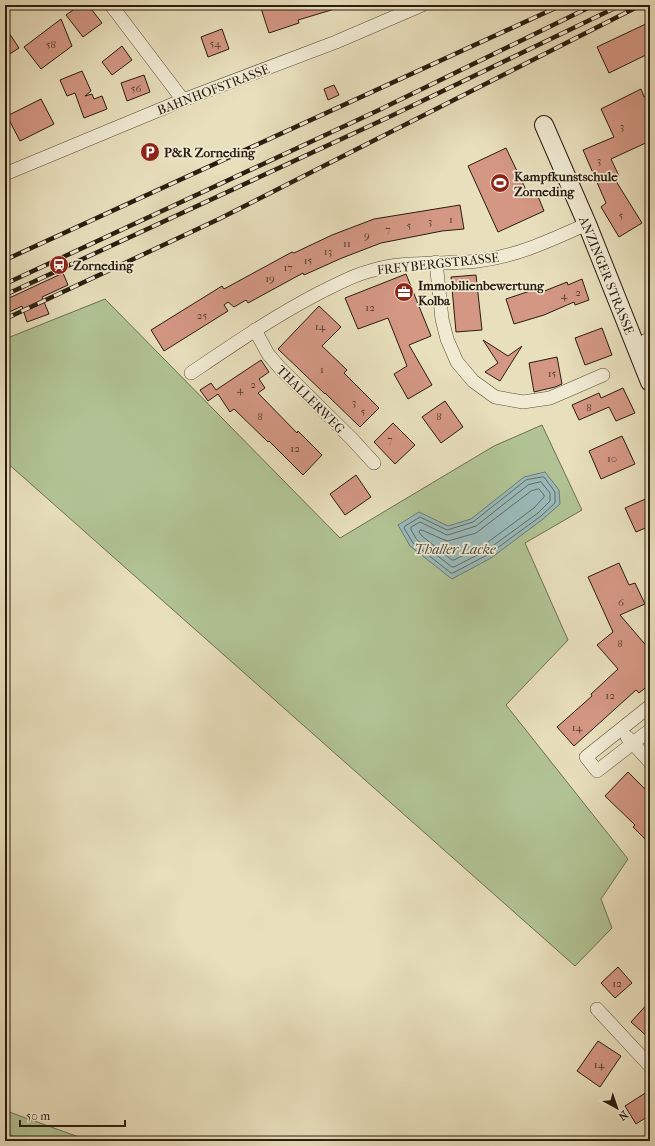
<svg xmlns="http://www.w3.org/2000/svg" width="655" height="1146" viewBox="0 0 655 1146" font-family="'IM FELL French Canon',serif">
  <rect width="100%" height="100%" fill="#e8dfbc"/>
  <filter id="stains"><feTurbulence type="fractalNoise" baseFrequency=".005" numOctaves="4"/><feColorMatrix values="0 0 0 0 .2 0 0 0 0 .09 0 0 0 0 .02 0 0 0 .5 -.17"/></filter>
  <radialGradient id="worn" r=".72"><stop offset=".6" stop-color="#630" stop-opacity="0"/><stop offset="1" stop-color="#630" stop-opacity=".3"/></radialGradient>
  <g fill="#b1c394" stroke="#6e7052">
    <path d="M105,299l235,239 154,-92 48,-21 40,85 -57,33 43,97 -62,65 122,154 -27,40 11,29 -37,38 -570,-505v-122z"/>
    <path d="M5,1110l7,3 78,28h-67l-18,-9z"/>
  </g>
  <path fill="#9ababa" stroke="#6d7b76" d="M545,472l14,18 1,14 -17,15 -52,39 -39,21 -42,-33 -12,-21 21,-13 29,14 23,-7 53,-42z"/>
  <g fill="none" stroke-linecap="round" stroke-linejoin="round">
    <g stroke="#626c64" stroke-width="1">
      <path d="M542,477h2l11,15v11l-14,13 -52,38 -36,19h-2l-38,-30 -9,-15 1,-2 15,-9 27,13 26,-8 53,-42z"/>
      <path d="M541,482l9,11v8l-12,12 -51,37 -33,17h-2l-35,-27 -6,-10v-3l9,-5 27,13 4,-1 25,-8 52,-41z"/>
      <path d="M539,489l5,6v2l-10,11 -50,37 -30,15h-2l-30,-24 -3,-4 1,-2h2l20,9 6,2 28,-8 55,-42z"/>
    </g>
  </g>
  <g fill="#d39783" stroke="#2a1d0f">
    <path d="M80,5h8l14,18 -19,14 -17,-22z"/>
    <path d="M260,5h78v3l-40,12 1,3 -30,10z"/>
    <path d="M61,19l11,27 -31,23 -17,-22z"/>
    <path d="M650,22v31l-41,20 -12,-26z"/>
    <path d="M5,27l14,21 -14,9z"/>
    <path d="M222,29l7,20 -21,8 -7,-20z"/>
    <path d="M122,46l10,14 -20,15 -10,-13z"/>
    <path d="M82,71l9,20 -6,5 7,-2 2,5 8,-3 5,13 -23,9 -9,-25 -8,3 -7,-16z"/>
    <path d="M144,75l6,17 -23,9 -6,-18z"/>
    <path d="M334,85l5,10 -11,5 -4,-11z"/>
    <path d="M641,89l3,8 6,-2v46l-39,18 8,17 -5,2 28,45 -23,14 -18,-30 5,-4 -23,-53 31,-13 -13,-28z"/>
    <path d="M41,99l13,25 -34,17 -13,-25z"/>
    <path d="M506,148l21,44 8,-3 9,22 -46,21 -30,-66z"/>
    <path d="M460,205l4,24 -22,2 -61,12 -39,15 -38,17 -1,-2 -55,30 -2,-3 -12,7 -6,-5 -4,3 4,6 -64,40 -13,-21 71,-44 2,3 68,-37 2,1 38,-18 42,-16z"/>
    <path d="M63,273l5,12 -26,12 7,17 -22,8 -5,-16 -17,8v-14z"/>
    <path d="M406,274l25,62 -22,9 23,40 -24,14 -14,-25 13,-8 -19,-48 -30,11 -13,-31z"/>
    <path d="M476,275l6,55 -26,2 -5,-55z"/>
    <path d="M582,279l7,21 -14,5 -1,-3 -30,13 -30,9 -8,-25 30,-10 1,5 30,-12 1,3z"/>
    <path d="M319,306l22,21 -19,19 25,24 -3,3 35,35 -19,19 -35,-34v1l-47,-45z"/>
    <path d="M602,328l10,27 -27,10 -10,-27z"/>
    <path d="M483,340l25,16 14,-10 -22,35 -15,-9 13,-9z"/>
    <path d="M557,357l5,27 -7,3 -21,5 -5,-29z"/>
    <path d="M261,360l8,12 -10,7 6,9 -7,5 39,40 1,-2 24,24 -19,20 -34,-34 -1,1 -34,-33 -4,3 -12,-18 -10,7 -8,-11 11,-7 5,7z"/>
    <path d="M623,388l12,25 -19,8 -7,-14 -30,13 -7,-15 27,-12 2,5z"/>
    <path d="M445,401l18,26 -22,16 -19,-26z"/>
    <path d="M393,423l22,22 -20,19 -21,-22z"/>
    <path d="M622,436l13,28 -34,15 -12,-28z"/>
    <path d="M356,475l15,22 -26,18 -15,-21z"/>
    <path d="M650,497v29l-14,6 -11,-24z"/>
    <path d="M619,563l10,22 6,-2 10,21 -25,11 30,35v34l-11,9 -3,-3 -62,56 -17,-19 35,-31 -1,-2 27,-25 -21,-24 16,-13 -25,-55z"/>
    <path d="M628,772l22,22v50l-17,-17 2,-2 -30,-29z"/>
    <path d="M618,967l14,16 -17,15 -14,-15z"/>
    <path d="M650,1001v38l-19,-17z"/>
    <path d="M598,1041l23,15 -21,31 -23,-16z"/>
    <path d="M650,1090v25l-14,9 -11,-18z"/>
  </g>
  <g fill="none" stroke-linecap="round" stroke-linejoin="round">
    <g stroke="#5a4e3a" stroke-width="14">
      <g id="street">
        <path d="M111,5l72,95"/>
        <path d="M5,174l178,-74 153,-58 86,-37"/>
        <path d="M436,262l6,57 5,20 10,23 16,19 22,16 28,5 27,-4 53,-23"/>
        <path d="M255,330l13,24 12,14 72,71 22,24"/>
        <path d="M636,347l14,-9"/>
        <path d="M191,373c43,-29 85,-58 132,-82 15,-7 30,-16 47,-20 35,-11 72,-6 108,-10 40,-5 73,-21 109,-37"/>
        <path d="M650,706l-64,51 11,14 53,-41"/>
        <path d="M627,737l23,25"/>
        <path d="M597,1009l53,57"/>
      </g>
    </g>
    <g stroke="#2a1d0f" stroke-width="20">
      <path id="secondary" d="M544,125l43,99 63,158"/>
    </g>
    <use href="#street" stroke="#f0ead3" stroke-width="13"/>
    <use href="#secondary" stroke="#f0ead3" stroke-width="18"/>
    <g stroke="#2a1d0f" stroke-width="4.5">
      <g id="rail">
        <path d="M5,260l557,-255"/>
        <path d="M5,284l374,-174 215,-105"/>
        <path d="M5,295l384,-178 232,-112"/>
        <path d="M5,319l214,-100 422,-214"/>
      </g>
    </g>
    <use href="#rail" stroke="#f0ead3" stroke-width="3" stroke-dasharray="9" stroke-linecap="butt"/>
  </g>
  <defs>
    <g id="parking-disc" transform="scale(1)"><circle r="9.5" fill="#8f2418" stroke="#f0ead3"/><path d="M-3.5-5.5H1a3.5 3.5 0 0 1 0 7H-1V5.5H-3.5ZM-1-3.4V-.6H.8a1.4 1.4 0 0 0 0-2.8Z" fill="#fff"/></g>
    <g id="stadium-disc" transform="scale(1)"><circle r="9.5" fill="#8f2418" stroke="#f0ead3"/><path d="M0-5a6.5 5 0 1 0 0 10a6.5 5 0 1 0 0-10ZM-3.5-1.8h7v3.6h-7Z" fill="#fff"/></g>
    <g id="station-disc" transform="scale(1)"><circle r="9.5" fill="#8f2418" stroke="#f0ead3"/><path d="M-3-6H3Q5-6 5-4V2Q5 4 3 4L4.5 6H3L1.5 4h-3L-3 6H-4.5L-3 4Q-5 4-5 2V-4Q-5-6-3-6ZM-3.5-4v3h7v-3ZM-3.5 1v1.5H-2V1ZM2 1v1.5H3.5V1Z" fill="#fff"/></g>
    <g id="office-disc" transform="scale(1)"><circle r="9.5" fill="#8f2418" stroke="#f0ead3"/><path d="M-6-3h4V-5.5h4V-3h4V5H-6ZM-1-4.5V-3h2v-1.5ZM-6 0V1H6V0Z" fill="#fff"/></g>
  </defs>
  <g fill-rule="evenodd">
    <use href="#parking-disc" x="150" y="152"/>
    <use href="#stadium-disc" x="500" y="183"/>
    <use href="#station-disc" x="59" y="265"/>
    <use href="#office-disc" x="404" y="292"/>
  </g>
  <g text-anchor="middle" stroke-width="3.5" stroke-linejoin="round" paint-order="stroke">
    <g font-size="11" fill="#543c2c">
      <text x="215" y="47">54</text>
      <text x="51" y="48">58</text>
      <text x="136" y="92">56</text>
      <text x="622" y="130">3</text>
      <text x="599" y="164">3</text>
      <text x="621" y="219">5</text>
      <text x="451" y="223">1</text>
      <text x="430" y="225">3</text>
      <text x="409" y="229">5</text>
      <text x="388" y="233">7</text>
      <text x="367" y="239">9</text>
      <text x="347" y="247">11</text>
      <text x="328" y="255">13</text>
      <text x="308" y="264">15</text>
      <text x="288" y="271">17</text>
      <text x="270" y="282">19</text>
      <text x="578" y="296">2</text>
      <text x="564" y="299">4</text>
      <text x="370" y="311">12</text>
      <text x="202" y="319">25</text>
      <text x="320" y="330">14</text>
      <text x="322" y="373">1</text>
      <text x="552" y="377">15</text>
      <text x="253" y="388">2</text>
      <text x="240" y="393">4</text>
      <text x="354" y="406">3</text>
      <text x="589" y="411">8</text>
      <text x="363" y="415">5</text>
      <text x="260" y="420">8</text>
      <text x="439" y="420">8</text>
      <text x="390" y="443">7</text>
      <text x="295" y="452">12</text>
      <text x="612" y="462">10</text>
      <text x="621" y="606">6</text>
      <text x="620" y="647">8</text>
      <text x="610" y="699">12</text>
      <text x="577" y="731">14</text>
      <text x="617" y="987">12</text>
      <text x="599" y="1068">14</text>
    </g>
    <g font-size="13" fill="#2a1d0f" stroke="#f0ead3">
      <text transform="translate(213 89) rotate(-21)" y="5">BAHNHOFSTRASSE</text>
      <text transform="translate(438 263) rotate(-6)" y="5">FREYBERGSTRASSE</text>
      <text transform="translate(607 275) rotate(68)" y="5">ANZINGER STRASSE</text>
      <text transform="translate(311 399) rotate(45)" y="5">THALLERWEG</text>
    </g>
    <g font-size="13" font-weight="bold" fill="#2a1d0f" stroke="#f0ead3" text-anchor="start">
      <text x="164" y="157">P&amp;R Zorneding</text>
      <text x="514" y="181">Kampfkunstschule<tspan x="514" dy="15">Zorneding</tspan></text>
      <text x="73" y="270">Zorneding</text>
      <text x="418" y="290">Immobilienbewertung<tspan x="418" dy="15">Kolba</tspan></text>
    </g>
    <g font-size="14" font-style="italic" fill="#4c4c42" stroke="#f0ead3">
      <text x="455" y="554">Thaller Lacke</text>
    </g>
  </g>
  <rect width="655" height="1146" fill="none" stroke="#e8dfbc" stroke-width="20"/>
  <rect x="6" y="6" width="643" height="1134" fill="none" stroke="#2a1d0f" stroke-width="2"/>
  <rect x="10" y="10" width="635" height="1126" fill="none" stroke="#2a1d0f"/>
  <g transform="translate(617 1108) rotate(140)" stroke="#f0ead3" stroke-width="3" paint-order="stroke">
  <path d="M0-3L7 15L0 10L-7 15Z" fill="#2a1d0f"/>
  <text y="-6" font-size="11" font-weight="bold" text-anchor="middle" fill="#2a1d0f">N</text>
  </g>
  <path d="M20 1120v6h105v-6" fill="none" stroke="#2a1d0f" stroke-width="2"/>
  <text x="26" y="1120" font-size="12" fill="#2a1d0f" stroke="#f0ead3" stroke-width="3" paint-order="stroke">50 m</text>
  <rect width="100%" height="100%" filter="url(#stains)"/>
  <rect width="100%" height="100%" fill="url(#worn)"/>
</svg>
